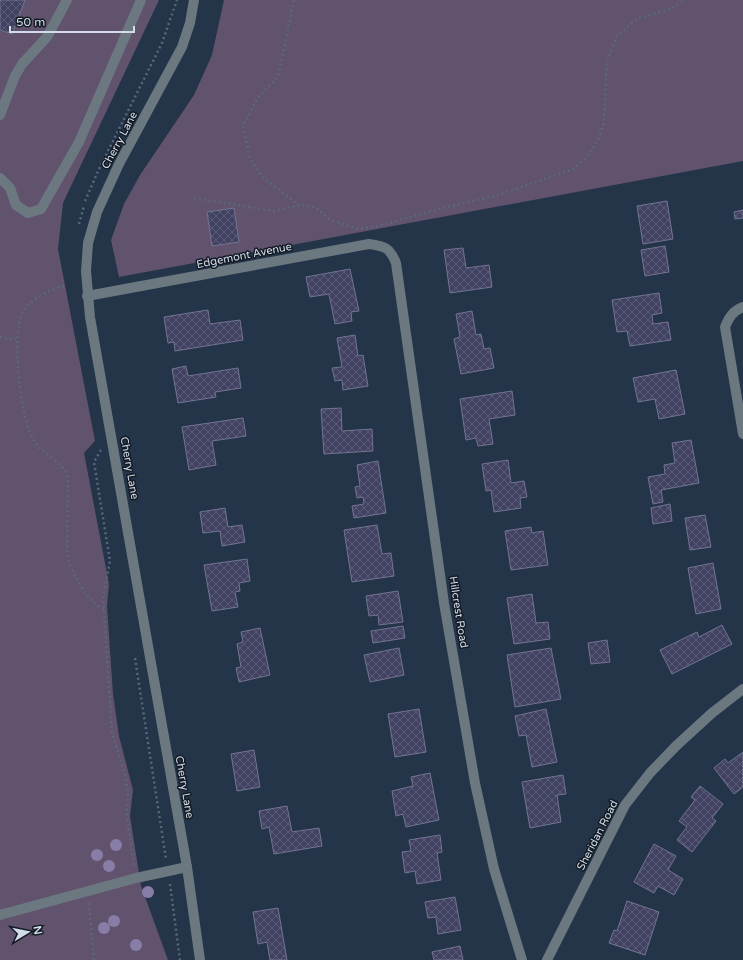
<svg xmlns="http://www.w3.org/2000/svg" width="743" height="960" viewBox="0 0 743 960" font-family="'Varela Round',sans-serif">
  <defs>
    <pattern id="building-cross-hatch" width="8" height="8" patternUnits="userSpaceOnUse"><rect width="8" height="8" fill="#414262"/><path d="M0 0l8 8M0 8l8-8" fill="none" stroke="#5b5d78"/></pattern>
  </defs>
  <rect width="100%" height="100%" fill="#243449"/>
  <g fill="#61526e">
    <path d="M0,0h159l-96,203 -5,46 37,192 -11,12 25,131 -2,22 6,88 6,42 14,54 -3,26 11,70 27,74h-168z"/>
    <path d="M224,0h519v161l-624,116 -8,-37 13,-36 16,-29 54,-80 18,-40z"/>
  </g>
  <g fill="url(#building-cross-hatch)" stroke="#737491">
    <path d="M0,0h25l-13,34 -12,-4z"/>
    <path d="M667,201l6,38 -30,5 -6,-38z"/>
    <path d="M234,208l5,34 -27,4 -5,-34z"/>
    <path d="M743,210v8l-8,1 -1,-7z"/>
    <path d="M665,246l4,26 -24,4 -4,-26z"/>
    <path d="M463,248l3,20 23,-3 3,22 -42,6 -6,-43z"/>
    <path d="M350,269l9,42 -8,1 1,9 -17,3 -6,-30 -19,3 -4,-20z"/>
    <path d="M659,293l3,20 -10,2 1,9 15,-2 3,18 -41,6 -3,-15 -10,1 -5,-32z"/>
    <path d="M208,310l2,14 30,-4 3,20 -68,11 -1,-9 -6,1 -4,-26z"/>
    <path d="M472,311l4,24 5,-1 3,15 6,-1 4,20 -33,6 -7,-35 6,-2 -4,-23z"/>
    <path d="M355,335l3,21 5,-1 5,31 -25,4 -1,-10 -7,1 -3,-13 10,-1 -5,-29z"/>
    <path d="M186,366l2,10 50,-8 3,20 -26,4 1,5 -38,6 -6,-34z"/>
    <path d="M676,370l9,44 -26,5 -4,-20 -17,3 -5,-24z"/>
    <path d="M512,391l3,24 -26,4 4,25 -15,2 -2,-8 -10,2 -6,-41z"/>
    <path d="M341,408l1,23 30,-2 1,22 -49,3 -3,-45z"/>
    <path d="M243,418l3,18 -34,5 4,24 -27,5 -7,-43z"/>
    <path d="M691,440l8,43 -38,7 2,12 -10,2 -5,-27 17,-3 -1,-9 11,-2 -3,-20z"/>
    <path d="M508,460l3,23 13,-2 3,16 -7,1 1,10 -27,4 -3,-22 -5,1 -4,-27z"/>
    <path d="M378,461l8,52 -32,5 -2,-12 12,-2 -1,-7 -6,1 -2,-11 5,-1 -3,-21z"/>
    <path d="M670,504l2,17 -19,3 -2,-16z"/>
    <path d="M225,508l3,19 14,-2 3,17 -23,4 -2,-15 -17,2 -3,-21z"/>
    <path d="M705,515l6,32 -21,3 -5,-32z"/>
    <path d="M377,525l5,29 9,-1 3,23 -42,6 -8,-52z"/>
    <path d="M531,527l1,6 11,-2 5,34 -37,5 -6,-39z"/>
    <path d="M247,559l3,22 -11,2 1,8 -5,1 3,15 -26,4 -8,-46z"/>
    <path d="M713,563l8,46 -25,5 -8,-46z"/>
    <path d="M398,591l5,31 -24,3 -1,-10 -9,1 -3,-20z"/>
    <path d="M532,594l4,29 12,-1 2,17 -36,5 -7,-46z"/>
    <path d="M722,625l10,19 -60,30 -12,-24 37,-18 2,5z"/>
    <path d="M403,626l2,12 -32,5 -2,-12z"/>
    <path d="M260,628l10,47 -31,7 -3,-14 5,-1 -4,-23 6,-2 -2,-10z"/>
    <path d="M607,640l3,22 -19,2 -3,-21z"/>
    <path d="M399,648l5,27 -34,7 -6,-27z"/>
    <path d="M551,648l10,51 -46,8 -8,-52z"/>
    <path d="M419,709l7,43 -31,5 -7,-43z"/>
    <path d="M546,709l11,53 -25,5 -6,-32 -7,1 -4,-20z"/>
    <path d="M254,750l6,37 -23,4 -6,-37z"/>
    <path d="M743,752v35l-9,7 -20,-26 11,-9 3,4z"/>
    <path d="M430,773l9,47 -33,7 -3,-13 -7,2 -4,-25 21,-5 -2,-9z"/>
    <path d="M563,775l3,19 -9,1 4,27 -31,6 -8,-46z"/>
    <path d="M700,786l23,18 -11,14 4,3 -24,31 -15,-12 10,-13 -8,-6 16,-21 -4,-3z"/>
    <path d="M287,806l5,26 27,-4 3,18 -48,8 -5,-27 -7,2 -3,-18z"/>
    <path d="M440,835l2,17 -5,1 4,27 -24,4 -2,-13 -10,2 -3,-21 9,-1 -2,-11z"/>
    <path d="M654,844l22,12 -8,14 15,9 -9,16 -16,-9 -4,7 -20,-11z"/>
    <path d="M455,897l6,33 -23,4 -2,-17 -8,1 -3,-16z"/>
    <path d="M627,901l32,11 -14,43 -36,-12 5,-13 3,1z"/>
    <path d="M278,908l9,52h-17l-3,-18 -9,2 -5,-32z"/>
    <path d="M460,946l3,14h-29l-2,-8z"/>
  </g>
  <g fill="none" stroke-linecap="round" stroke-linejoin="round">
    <g stroke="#5a687b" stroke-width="2.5" stroke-dasharray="2 3" stroke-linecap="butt">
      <path d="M294,0l-16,77 -20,20 -15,29 7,33 14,20 35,26"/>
      <path d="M194,198l80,13 26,-6 15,2 16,13 26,9 22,-3 60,-17 59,-14 76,-26 13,-12 12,-19 5,-16 3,-61 10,-25 20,-17 33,-10 15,-9"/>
      <path d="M85,201l14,-32 63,-126 15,-43"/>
      <path d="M79,224l5,-18"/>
      <path d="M64,286c-12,3 -34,13 -41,25 -12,21 -3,107 10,128 9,17 31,21 35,40l-1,76c4,16 20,48 37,54"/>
      <path d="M0,337l16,3"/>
      <path d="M101,450l-7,12 16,99 -7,36 9,135 13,43 3,16 -1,26 7,49"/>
      <path d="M135,658l31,201"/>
      <path d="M170,884l10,76"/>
      <path d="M89,903l5,57"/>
    </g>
    <g stroke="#6b7880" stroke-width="10">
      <path d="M194,0l-4,23 -8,24 -63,117 -22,48 -9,31 -2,28 4,46 97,550 13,93"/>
      <path d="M0,115l15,-39 7,-12 25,-27 20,-37"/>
      <path d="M0,178l10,10 6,17 12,8 13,-4 38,-67 62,-142"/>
      <path d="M87,296l282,-52c16,2 21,4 27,19l48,340 31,180 19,86 28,91"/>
      <path d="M743,307c-10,4 -14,10 -18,20l18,107"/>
      <path d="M0,915l136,-37 51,-11"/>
      <path d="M547,960l78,-155 25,-32 26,-27 36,-33 31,-24"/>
    </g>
  </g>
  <g fill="#877da6">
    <circle cx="116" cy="845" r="6"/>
    <circle cx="97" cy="855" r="6"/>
    <circle cx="109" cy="866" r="6"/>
    <circle cx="148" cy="892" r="6"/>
    <circle cx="114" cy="921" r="6"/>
    <circle cx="104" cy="928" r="6"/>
    <circle cx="136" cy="945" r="6"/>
  </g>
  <g text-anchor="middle" stroke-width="3" stroke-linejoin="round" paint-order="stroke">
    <g font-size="11" fill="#d1dbe9" stroke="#141b25">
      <text transform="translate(119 140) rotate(-62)" y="4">Cherry Lane</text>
      <text transform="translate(244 255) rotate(-11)" y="4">Edgemont Avenue</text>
      <text transform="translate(130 468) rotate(80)" y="4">Cherry Lane</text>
      <text transform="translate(459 612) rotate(81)" y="4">Hillcrest Road</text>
      <text transform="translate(185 787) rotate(80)" y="4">Cherry Lane</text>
      <text transform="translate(597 835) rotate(-63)" y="4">Sheridan Road</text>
    </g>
  </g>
  <g transform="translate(28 932) rotate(80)" stroke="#141b25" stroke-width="3" paint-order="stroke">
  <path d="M0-3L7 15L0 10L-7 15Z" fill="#d1dbe9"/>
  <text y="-6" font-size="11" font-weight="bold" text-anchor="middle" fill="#d1dbe9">N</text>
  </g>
  <path d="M10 26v6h124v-6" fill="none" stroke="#d1dbe9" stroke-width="2"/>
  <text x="16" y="26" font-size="12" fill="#d1dbe9" stroke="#141b25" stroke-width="3" paint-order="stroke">50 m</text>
</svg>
